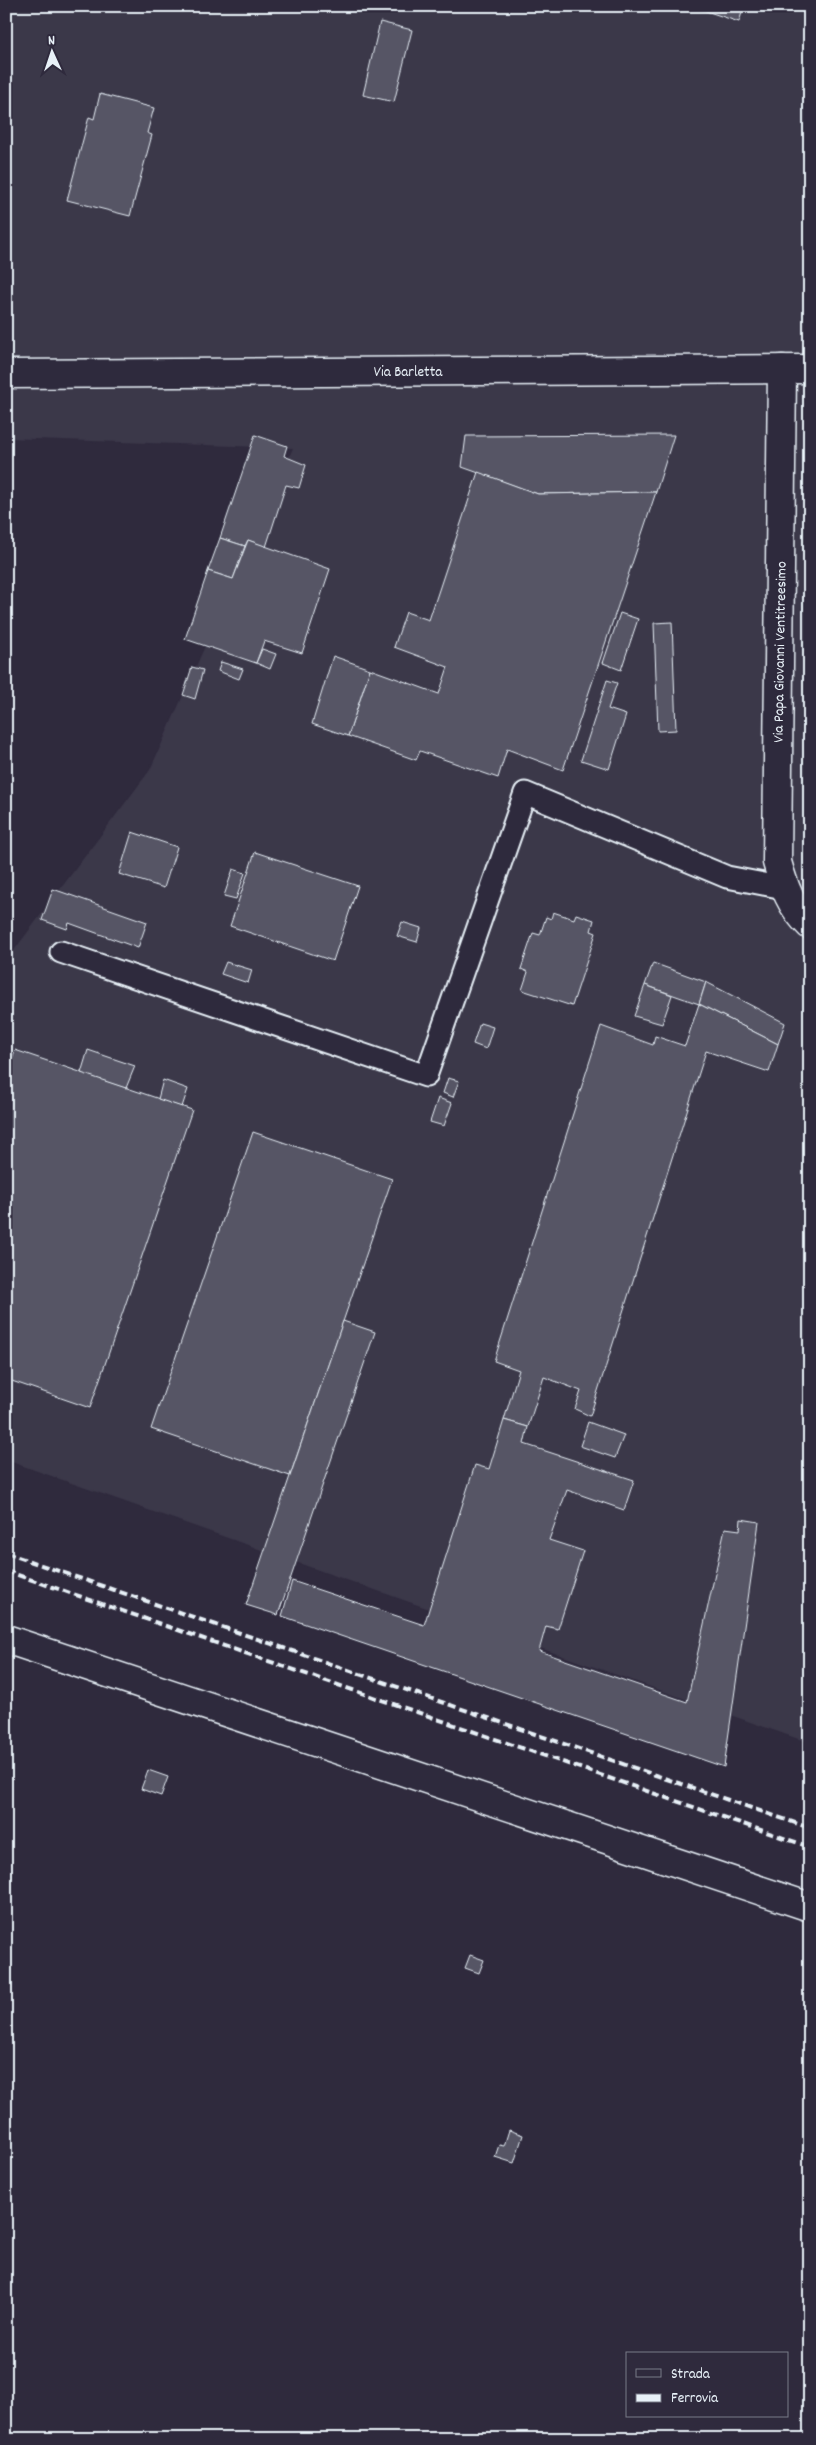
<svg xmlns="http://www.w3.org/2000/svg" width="816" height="2445" viewBox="0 0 816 2445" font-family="Dekko,sans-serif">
  <rect width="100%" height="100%" fill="#2f2a3d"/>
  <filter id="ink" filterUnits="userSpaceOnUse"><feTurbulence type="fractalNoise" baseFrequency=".02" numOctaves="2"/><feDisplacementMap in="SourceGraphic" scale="10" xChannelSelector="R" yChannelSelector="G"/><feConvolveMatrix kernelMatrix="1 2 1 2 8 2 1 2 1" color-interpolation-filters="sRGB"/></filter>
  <g filter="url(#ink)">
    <path fill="#3b3749" d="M6,6h804v1737l-804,-283v-499l144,-191 143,-322 -287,-10z"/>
    <g fill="#575565" stroke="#e8f1f8">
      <path d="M691,6h53l-5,16z"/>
      <path d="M380,22l32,8 -18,72 -31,-7z"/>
      <path d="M100,94l54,14 -7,25 5,2 -22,81 -63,-16 22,-83 5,2z"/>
      <path d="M255,435l32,11 -3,10 22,9 -7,23 -13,-3 -20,62 -18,-7 -3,6 -25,-8z"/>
      <path d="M674,435l-18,57 -118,2 -76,-27 4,-31z"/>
      <path d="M478,472l60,22 118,-2 -93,278 -56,-21 -9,29 -78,-27 -4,9 -68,-24 22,-67 69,25 9,-27 -54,-20 12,-35 23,8z"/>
      <path d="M220,538l25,8 -12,33 -25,-8z"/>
      <path d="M248,540l82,29 -28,84 -38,-12 -8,22 -71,-24 23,-68 25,8z"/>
      <path d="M620,613l18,6 -17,51 -18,-7z"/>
      <path d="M672,622l4,108 -18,1 -4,-108z"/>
      <path d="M262,649l14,5 -6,15 -14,-6z"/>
      <path d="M333,656l37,13 -22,67 -36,-12z"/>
      <path d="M221,662l22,7 -4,10 -21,-8z"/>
      <path d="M192,667l11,3 -8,29 -12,-4z"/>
      <path d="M607,680l10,3 -9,26 18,6 -17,54 -28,-9z"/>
      <path d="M132,832l45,15 -13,41 -45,-14z"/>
      <path d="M255,852l103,34 -25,75 -103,-35z"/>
      <path d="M233,869l12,4 -9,26 -12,-3z"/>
      <path d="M53,889l94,33 -9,26 -69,-25 -2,6 -25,-9z"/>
      <path d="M553,912l21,7 2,-5 18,6 -3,11 5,2 -24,73 -50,-16 6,-18 -7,-3 12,-36 7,2 6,-18 5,2z"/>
      <path d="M402,922l19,6 -4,14 -20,-6z"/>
      <path d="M226,962l26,8 -4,13 -27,-9z"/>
      <path d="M653,963l53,19 -7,22 -54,-19z"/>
      <path d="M706,982l79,41 -7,21 -79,-40z"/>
      <path d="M645,985l27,10 -10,29 -28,-8z"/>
      <path d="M699,1004l79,40 -9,28 -63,-21 -116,365 -15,-7 6,-18 -37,-14 -16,50 -24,-7 15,-50 -25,-9 107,-335 52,19 2,-9 30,10z"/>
      <path d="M480,1023l13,4 -7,22 -13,-5z"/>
      <path d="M15,1050l177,60 -102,298 -84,-29v-302z"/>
      <path d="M88,1050l47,16 -9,22 -45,-15z"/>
      <path d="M448,1078l11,3 -6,16 -10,-4z"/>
      <path d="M163,1080l25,9 -6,18 -24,-8z"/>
      <path d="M438,1098l14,5 -8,23 -14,-4z"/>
      <path d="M253,1132l139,47 -102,297 -139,-47z"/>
      <path d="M343,1321l32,11 -97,283 -32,-10z"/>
      <path d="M504,1420l24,7 -4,17 110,36 -10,30 -57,-20 -18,50 34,11 -25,78 -12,-3 -7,25 148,51 38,-174 15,2 1,-11 18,3 -35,245 -442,-151 10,-35 132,44 51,-160 14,4z"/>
      <path d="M588,1422l36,13 -9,23 -35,-12z"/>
      <path d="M810,1501v37h-4z"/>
      <path d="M148,1770l20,7 -7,19 -20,-7z"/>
      <path d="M470,1955l14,5 -5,13 -14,-5z"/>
      <path d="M509,2130l14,5 -9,28 -19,-6 4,-12 5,1z"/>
    </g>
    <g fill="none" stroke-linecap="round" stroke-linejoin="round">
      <g stroke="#e8f1f8" stroke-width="25">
        <path id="lane" d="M61,952l365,124 99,-283 202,84 57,11"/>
      </g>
      <g stroke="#e8f1f8" stroke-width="31">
        <path id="street" d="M6,1639l804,268"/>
      </g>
      <g stroke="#e8f1f8" stroke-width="31">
        <g id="secondary">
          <path d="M782,369l-5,493c7,25 14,45 33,63"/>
          <path d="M6,374l804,-5"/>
        </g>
      </g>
      <use href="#lane" stroke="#2f2a3d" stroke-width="21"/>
      <use href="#street" stroke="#2f2a3d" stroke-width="28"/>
      <use href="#secondary" stroke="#2f2a3d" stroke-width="28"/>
      <g stroke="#e8f1f8" stroke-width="4" stroke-dasharray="8 4" stroke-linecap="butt">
        <path d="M6,1553l804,275"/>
        <path d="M6,1571l804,276"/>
      </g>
    </g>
  </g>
  <g text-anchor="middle" stroke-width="4" stroke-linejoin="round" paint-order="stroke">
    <g font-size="15" fill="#e8f1f8" stroke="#2f2a3d">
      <text x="408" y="376">Via Barletta</text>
      <text transform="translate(779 652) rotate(-89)" y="5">Via Papa Giovanni Ventitreesimo</text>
    </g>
  </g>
  <rect width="816" height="2445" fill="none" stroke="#2f2a3d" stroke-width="25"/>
  <rect x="12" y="12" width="791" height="2420" fill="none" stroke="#e8f1f8" stroke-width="2" filter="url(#ink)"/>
  <rect x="626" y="2352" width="162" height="65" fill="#2f2a3d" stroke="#797a88"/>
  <rect x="636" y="2369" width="25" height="8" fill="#2f2a3d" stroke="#797a88"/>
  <text x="671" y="2378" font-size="15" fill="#e8f1f8">Strada</text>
  <rect x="636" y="2394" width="25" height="8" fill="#e8f1f8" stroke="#797a88"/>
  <text x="671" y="2402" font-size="15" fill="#e8f1f8">Ferrovia</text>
  <g transform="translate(52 52) rotate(357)" stroke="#2f2a3d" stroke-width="4" paint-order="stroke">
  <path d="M0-4L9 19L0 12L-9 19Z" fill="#e8f1f8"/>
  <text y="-8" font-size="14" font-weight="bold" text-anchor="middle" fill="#e8f1f8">N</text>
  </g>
</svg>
